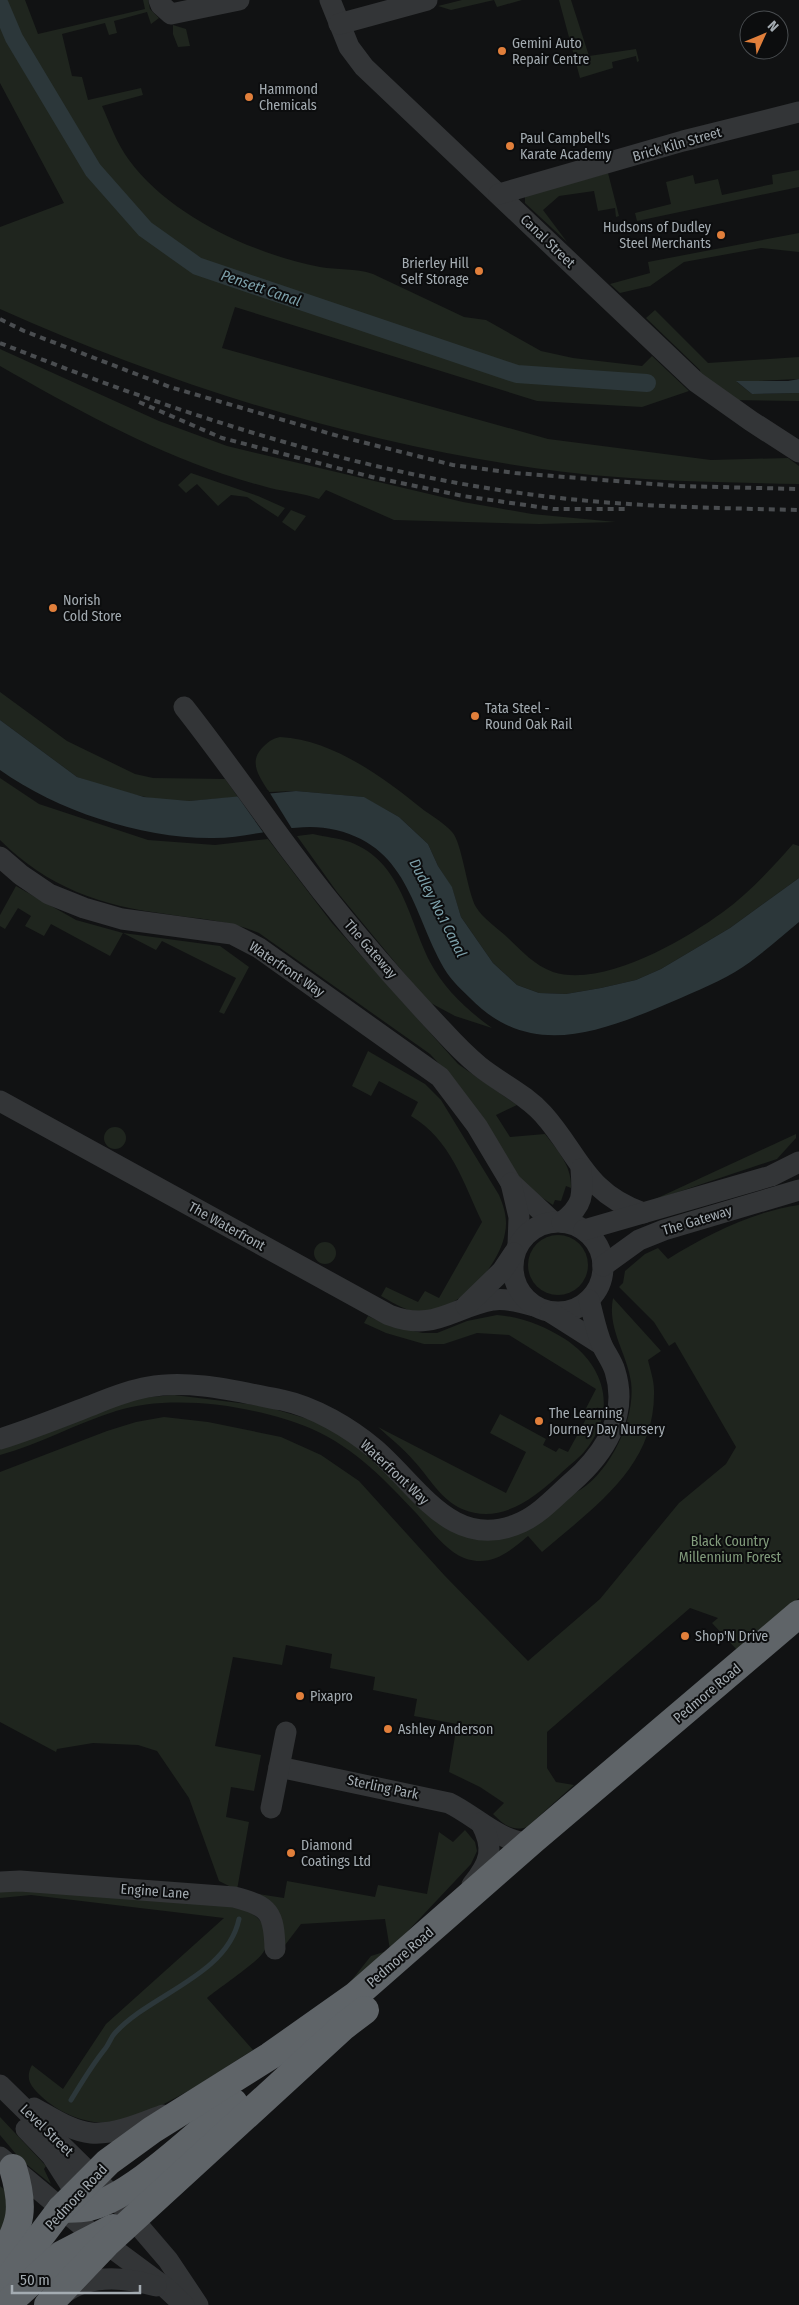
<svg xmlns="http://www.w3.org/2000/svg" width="799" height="2305" viewBox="0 0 799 2305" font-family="'Fira Sans Condensed',sans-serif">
  <rect width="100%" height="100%" fill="#111213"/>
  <g fill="#1f251e">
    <path d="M0,0h25l13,34 107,-25 -2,-9h5l2,9 9,9 -8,6 -4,-12 -33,9 3,12 -8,2 -4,-12 -43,11 10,42 10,1 6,23 53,-12 2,7 -41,11c8,18 15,38 27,54 41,56 124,94 191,107 18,3 35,1 53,7l91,43 22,3 55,31 32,7 69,8 10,-10 37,35 -47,16 -105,-6 -302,-94 -13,41 326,91 163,21 77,-2 11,8v18c-88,-2 -177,-3 -265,-16 -184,-27 -364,-83 -534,-159v-82l64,-24 -64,-120z"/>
    <path d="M462,0h60l-25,7 -3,-7 -43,10 -13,-4z"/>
    <path d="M559,0h12l18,56 47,-7 3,12 -2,1 -1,-6 -24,6 1,6 -33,10z"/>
    <path d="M173,25l13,4 4,17 -12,1 -5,-13z"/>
    <path d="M799,170v17l-162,34 -2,-8 36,-9 -5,-22 27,-7 2,9 23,-5 4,16 51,-11 -1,-9z"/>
    <path d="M608,173l11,43 -3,1 -1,-9 -17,3 -4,-20 -35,5 -16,14 24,32 -42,-39v-7z"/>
    <path d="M799,233v19l-38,-4 -77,14 -34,24 -30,7 -10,-9 40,-11 -2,-11z"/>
    <path d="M655,310l53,53 91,-6v22l-62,3 15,12 47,-1v8l-69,-1 -29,-22 -1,-8 -54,-52z"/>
    <path d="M0,349l159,72 68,25 236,56 69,12 84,8 -77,2 -145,-4 -68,-30 -7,9c-16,-6 -32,-7 -49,-11 -15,-4 -32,-9 -47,-14 -79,-27 -151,-67 -223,-108z"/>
    <path d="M191,473l67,23 27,12 -7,9 -31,-20 -16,-2 -13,11 -21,-22 -11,9 -8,-8z"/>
    <path d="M291,510l15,6 -11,15 -13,-9z"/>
    <path d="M0,692l67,49 68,33 18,4 72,1 13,18 -49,4 -29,-1 -43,-9 -40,-14 -77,-57z"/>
    <path d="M280,737c54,3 104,41 145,74 9,6 20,13 27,21 10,10 15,59 24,75 6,11 23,22 32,31 15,14 26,27 45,34 50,16 130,-31 170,-60 26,-19 48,-43 70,-68l6,2v32l-69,50 -69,41 -25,11 -35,8 -35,6 -27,-1 -22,-8 -24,-22 -32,-46 -9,-29 -14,-22 -10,-22 -29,-27 -36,-20 -67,-6 -27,1c-10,-16 -21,-30 -6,-45 6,-6 9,-8 17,-10z"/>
    <path d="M0,778l39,26 109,36 67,5 53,-6 64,84 126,141 59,41 -21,10 14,22 35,-3c13,17 27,32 26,54l-5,-2 -5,15 -6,-1 -2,5 -27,-18 -68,-103 -28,-30 -171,-121c-30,-13 -61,-14 -93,-19 -65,-8 -119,-27 -166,-74z"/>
    <path d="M313,834c12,3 26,4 37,8 52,20 58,76 80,120 14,27 38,49 62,66l-37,-12 -28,-15 -90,-109 -40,-56z"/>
    <path d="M16,886l60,34 47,13 97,13 29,21 -25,47 -5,-2 17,-34 -74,-37 -6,9 -33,-17 -13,23 -59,-32 -7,12 -19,-10 6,-10 -13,-8 -13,21 -5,-3v-11z"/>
    <path d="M368,1051l57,33 16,16 58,95c5,12 9,24 6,38 -6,36 -53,86 -93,78 -11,-3 -22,-10 -31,-15l5,-9 32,15 7,-11 14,7 43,-76c-19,-40 -31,-82 -71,-106l7,-14 -39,-21 -8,15 -19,-10z"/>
    <circle cx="115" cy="1138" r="11"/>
    <path d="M796,1134v4l-19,21 -126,42z"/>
    <path d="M799,1205v393l-62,52 -25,-27 6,-5 -28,-10 -143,124v36l9,14 18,3 -47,42c-15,5 -24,-3 -34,-13l11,-11 -24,-16 -31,-15 8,-48 -43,-8 3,-17 -44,-9 2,-13 -45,-9 2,-14 -46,-9 -4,20 -49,-8 -18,89 46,9 -7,36 -23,-4 -5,30 23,5 -12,68 -18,-9 -30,-83 -32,-47 -19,-6 -45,-2 -36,6 -1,3 -56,-30v-250l107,-41 29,-9 28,-5 44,5 73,15 40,18 38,26 86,95 83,85 72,-62 79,-96 47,-39 10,-17 -61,-105 -6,4 -15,-24 -35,-35 4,-4 2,-12 20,-17 13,-6 10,11c40,-25 84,-47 131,-54z"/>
    <circle cx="558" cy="1265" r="30"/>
    <circle cx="325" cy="1253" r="11"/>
    <path d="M613,1298l48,53 -13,9c2,9 6,20 6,30 2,77 -60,117 -112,162l-14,-16c-19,16 -37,32 -64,22 -18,-7 -34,-29 -47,-44 -31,-33 -62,-66 -105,-85 -54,-23 -139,-36 -196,-18 -39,12 -76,33 -116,44v-8l138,-49 36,-3 90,11 51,15 23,11 131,104c35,-14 72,-26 106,-43 34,-18 61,-73 56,-111 -4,-29 -24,-53 -18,-84z"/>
    <path d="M497,1315c25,2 47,11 68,24 41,27 53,73 19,113 -7,8 -17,15 -25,23 -26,24 -59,50 -97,34 -22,-10 -33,-32 -48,-48 -11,-13 -24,-23 -36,-34l128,66 20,-41 -36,-19 10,-19 46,25 -3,6 13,7 3,-4 9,4 18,-33 -4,-3 14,-27 -87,-54 -32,-2 -33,11h-20l-38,-11 -22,-10 4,-7 22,10 33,7h14l30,-12z"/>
    <path d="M465,1830l10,12 2,9 -6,13 -81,86 -43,36 24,-30 19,-6 -5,-31 -84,5 -16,21 -27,-51 26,4 3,-17 88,16 3,-12 49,9 12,-62 14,10z"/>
    <path d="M0,1889l227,16c19,5 36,9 39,31 1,5 0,14 -4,18 -7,10 -43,34 -55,44l46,52c-42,26 -95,66 -144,72 -23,3 -51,-10 -67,-25 -10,-10 -18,-17 -10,-32l31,24 43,-65 118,-106 -193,-23 -31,3z"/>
    <path d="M0,2117l46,49 -2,3 7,15 -30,-24 -21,-25z"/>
    <path d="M0,2186l6,5 4,8 -10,41z"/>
  </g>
  <g fill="#2c373a">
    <path d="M799,379v14l-47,1 -16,-13h52z"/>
    <path d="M0,720l77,57 67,20 45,4 107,-10 68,6 35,20 29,27 10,22 14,21 9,30 32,46 24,22 22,8 27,1 35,-6 35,-8 25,-11 69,-41 69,-50v44c-21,17 -41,36 -64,50 -22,13 -48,23 -73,34 -67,28 -134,52 -192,-8 -8,-8 -17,-16 -23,-25 -34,-55 -36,-125 -111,-143 -39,-10 -82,8 -122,8 -72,1 -156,-27 -214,-68z"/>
  </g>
  <path fill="#111213" d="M268,790l26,42 -29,3 -29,-41z"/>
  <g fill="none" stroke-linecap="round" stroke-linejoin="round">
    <path stroke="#2c373a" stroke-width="5" d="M71,2100c11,-18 21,-35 34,-51 4,-5 6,-12 10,-16 35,-39 112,-57 124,-114"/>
    <path stroke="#2c373a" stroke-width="18" d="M0,5l14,33 79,132 52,59 52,37 320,108 130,9"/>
    <g stroke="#333537" stroke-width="21">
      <path d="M159,0l2,5 10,9 68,-14"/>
      <path d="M330,0l19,47 15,20 332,315 55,39 48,31"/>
      <path d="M339,24l88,-24"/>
      <path d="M499,194l184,-53 116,-29"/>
      <path d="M184,707c37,47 71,96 106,143 47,63 100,125 154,182 11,12 23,24 35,34 21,17 46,28 64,48 36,40 41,78 100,99"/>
      <path d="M0,857l21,18 28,19 35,14 38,11 110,15 27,14 181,129 37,49 34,57 42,39"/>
      <path d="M0,1101l389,214c45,17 62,-7 104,-15 14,-2 28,2 41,6"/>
      <path d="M511,1183l8,34 -1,28"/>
      <circle cx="558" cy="1267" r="45"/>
      <path d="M562,1222c22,-17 21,-27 19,-53"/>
      <path d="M584,1230l187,-54 28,-14"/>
      <path d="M603,1266l36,-26 25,-10 135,-40"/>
      <path d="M466,1306l36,-35 12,-18"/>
      <path d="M550,1312l52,33"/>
      <path d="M0,1439c32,-10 64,-23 95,-35 17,-7 35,-14 53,-17 44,-8 91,5 134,13 33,7 68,28 93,49 44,38 79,105 147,73 19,-9 34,-26 50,-40 32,-28 57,-66 43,-111 -3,-10 -9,-17 -13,-26 -6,-14 -9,-31 -13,-45"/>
      <path d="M279,1767l170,36c27,13 50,39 81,40"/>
      <path d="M271,1808l15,-76"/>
      <path d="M0,1882l20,-1 214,16c36,9 40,16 41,52"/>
      <path d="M472,1885c18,-22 23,-36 9,-62"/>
      <path d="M0,2085l114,112 54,63 30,45"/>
      <path d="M34,2108c17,9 37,23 57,25 24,2 51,-10 72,-18"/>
      <path d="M26,2129l26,27 32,50"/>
      <path d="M0,2157l81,68 85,63 18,17"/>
      <path d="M63,2294c27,-21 62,-17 93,-8"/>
    </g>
    <g stroke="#5f6468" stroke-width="28">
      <path d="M61,2209c8,0 16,0 23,-1 44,-6 114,-76 150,-105"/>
      <path d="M0,2260c22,-36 25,-52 13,-92"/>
      <path d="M0,2290l61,-81 47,-47 44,-32 118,-74 85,-60 178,-156 266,-226"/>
      <path d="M6,2305l55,-50 52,-27"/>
      <path d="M48,2305l58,-61 238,-218 21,-16"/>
    </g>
    <g stroke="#4a4d50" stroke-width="4" stroke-dasharray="6 5" stroke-linecap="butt">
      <path d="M0,319l24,12 146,56 168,49 115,29 62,8 163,13 121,3"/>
      <path d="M0,343c179,71 367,134 560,155 79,9 159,10 239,12"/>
      <path d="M139,402l83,36 150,39 91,19 90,13h73"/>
    </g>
  </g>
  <g fill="#e17f3b" stroke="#0c0d0e" stroke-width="2">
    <circle cx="502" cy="51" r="5"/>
    <circle cx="249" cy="97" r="5"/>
    <circle cx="510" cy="146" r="5"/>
    <circle cx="721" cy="235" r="5"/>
    <circle cx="479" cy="271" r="5"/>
    <circle cx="53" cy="608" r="5"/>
    <circle cx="475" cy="716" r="5"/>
    <circle cx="539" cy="1421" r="5"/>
    <circle cx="685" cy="1636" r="5"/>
    <circle cx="300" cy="1696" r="5"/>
    <circle cx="388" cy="1729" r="5"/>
    <circle cx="291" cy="1853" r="5"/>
  </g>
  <g text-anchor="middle" stroke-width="4" stroke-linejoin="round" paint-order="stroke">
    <g font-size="14" fill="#a4acb2" stroke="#0c0d0e" text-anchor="start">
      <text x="512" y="48">Gemini Auto<tspan x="512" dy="16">Repair Centre</tspan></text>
      <text x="259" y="94">Hammond<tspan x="259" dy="16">Chemicals</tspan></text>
      <text x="520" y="143">Paul Campbell's<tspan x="520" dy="16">Karate Academy</tspan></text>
      <text x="711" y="232" text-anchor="end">Hudsons of Dudley<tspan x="711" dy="16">Steel Merchants</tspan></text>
      <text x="469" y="268" text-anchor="end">Brierley Hill<tspan x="469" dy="16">Self Storage</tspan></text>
      <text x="63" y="605">Norish<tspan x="63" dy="16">Cold Store</tspan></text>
      <text x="485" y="713">Tata Steel -<tspan x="485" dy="16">Round Oak Rail</tspan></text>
      <text x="549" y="1418">The Learning<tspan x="549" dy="16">Journey Day Nursery</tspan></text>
      <text x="695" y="1641">Shop'N Drive</text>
      <text x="310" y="1701">Pixapro</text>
      <text x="398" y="1734">Ashley Anderson</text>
      <text x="301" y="1850">Diamond<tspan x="301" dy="16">Coatings Ltd</tspan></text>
    </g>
    <g font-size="14" fill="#a4acb2" stroke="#0c0d0e">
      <text transform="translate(677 144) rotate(-16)" y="5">Brick Kiln Street</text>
      <text transform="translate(548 241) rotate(44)" y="5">Canal Street</text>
      <text transform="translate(371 949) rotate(49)" y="5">The Gateway</text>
      <text transform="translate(287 969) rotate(34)" y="5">Waterfront Way</text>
      <text transform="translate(697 1220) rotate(-17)" y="5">The Gateway</text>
      <text transform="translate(227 1226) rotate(29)" y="5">The Waterfront</text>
      <text transform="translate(395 1472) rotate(43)" y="5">Waterfront Way</text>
      <text transform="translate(707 1693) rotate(-40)" y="5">Pedmore Road</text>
      <text transform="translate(383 1787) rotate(12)" y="5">Sterling Park</text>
      <text transform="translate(155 1891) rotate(4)" y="5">Engine Lane</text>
      <text transform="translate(400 1957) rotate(-41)" y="5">Pedmore Road</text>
      <text transform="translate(47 2130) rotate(44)" y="5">Level Street</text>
      <text transform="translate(76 2197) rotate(-47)" y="5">Pedmore Road</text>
    </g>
    <g font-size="14" fill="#829c7c" stroke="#0c0d0e">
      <text x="730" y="1546">Black Country<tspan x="730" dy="16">Millennium Forest</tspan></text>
    </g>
    <g font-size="15" font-style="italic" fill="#7da1ab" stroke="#0c0d0e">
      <text transform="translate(261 288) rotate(19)" y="5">Pensett Canal</text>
      <text transform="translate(438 908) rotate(63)" y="5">Dudley No.1 Canal</text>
    </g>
  </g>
  <g transform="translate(764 35) rotate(46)"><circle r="24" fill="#0c0d0e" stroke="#494d50"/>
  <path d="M0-4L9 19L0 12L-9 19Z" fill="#e17f3b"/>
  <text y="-8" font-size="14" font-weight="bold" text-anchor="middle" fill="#a4acb2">N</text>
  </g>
  <path d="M12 2285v8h128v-8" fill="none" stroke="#a4acb2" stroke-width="2.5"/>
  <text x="20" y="2285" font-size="15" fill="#a4acb2" stroke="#0c0d0e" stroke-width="4" paint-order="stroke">50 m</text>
</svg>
